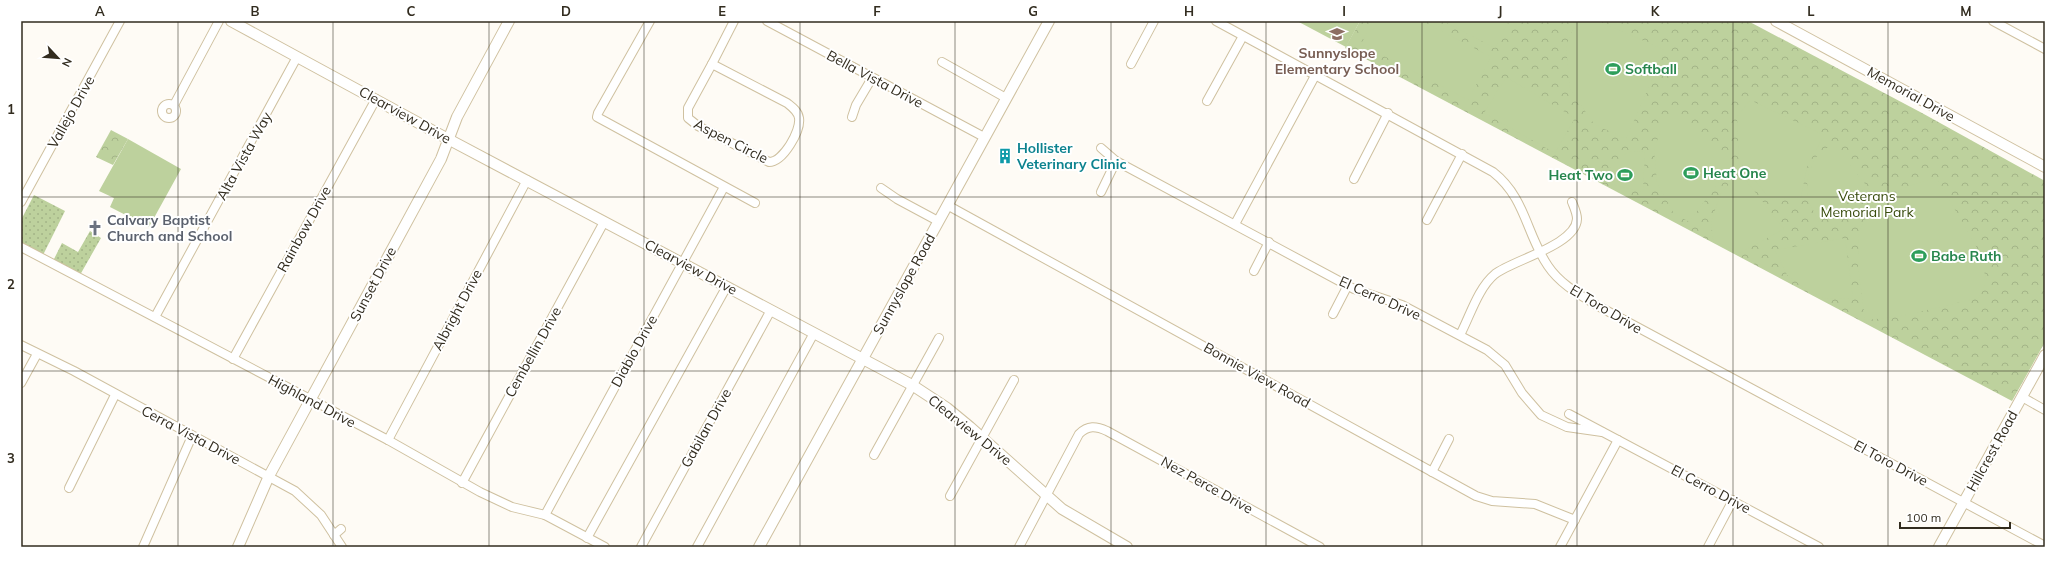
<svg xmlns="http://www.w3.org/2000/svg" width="2066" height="568" viewBox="0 0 2066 568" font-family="Mulish,sans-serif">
  <defs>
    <pattern id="grass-dots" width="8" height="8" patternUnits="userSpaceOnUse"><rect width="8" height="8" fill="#bdd19d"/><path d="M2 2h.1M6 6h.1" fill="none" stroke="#a3b487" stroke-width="1.8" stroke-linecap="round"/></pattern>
    <pattern id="park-crowns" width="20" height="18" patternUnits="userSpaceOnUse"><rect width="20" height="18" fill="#bdd19d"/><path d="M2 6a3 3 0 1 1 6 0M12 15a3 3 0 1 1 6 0" fill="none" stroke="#a3b487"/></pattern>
  </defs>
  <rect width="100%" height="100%" fill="#fefbf5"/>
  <g fill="url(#grass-dots)">
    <path d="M34,195l31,16 -22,44 -22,-11v-24z"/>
    <path d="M90,231l11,7 -21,37 -27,-14 9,-18 16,9z"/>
  </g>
  <g fill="url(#park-crowns)">
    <path d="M1360,21h388l174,92 123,68v161l-33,59 -667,-353z"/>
    <path d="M111,130l17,9 -15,26 -17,-8z"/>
  </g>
  <g fill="#bdd19d">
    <path d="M1297,21h63l-14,26z"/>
    <path d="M1373,21h49l69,36 -23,43 -107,-56z"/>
    <path d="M1443,21h66l-14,27z"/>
    <path d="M1576,21h22l67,29 -39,89 -32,-15 -24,-35 -4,-43z"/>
    <path d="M1506,77l69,41 -20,35 -71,-40z"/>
    <path d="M1750,100l74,35 -17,32 -6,30 -30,3 -32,-39 -2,-44z"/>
    <path d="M1674,117l60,45 -45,60 -16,-10 -16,-29 -3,-34 7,-19z"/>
    <path d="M128,139l53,30 -32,58 -39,-20 4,-9 -15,-7z"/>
    <path d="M1833,143l36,46 -50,33 -11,-22 -1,-21 8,-21z"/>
    <path d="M1632,151l13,1 -2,40 -40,-10c6,-15 13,-25 29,-31z"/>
    <path d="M1741,174l43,55 -45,24 -26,-14 -2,-18 11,-30z"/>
    <path d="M1936,177l40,69 11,35 -9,17 -81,19 -32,3 -7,-54 1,-34 13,-26 32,-18z"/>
    <path d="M1845,238l8,61 -30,-1 -21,-12 -15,-11 -12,-25z"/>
  </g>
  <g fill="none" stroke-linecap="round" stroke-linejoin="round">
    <g stroke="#cfc1a0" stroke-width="10">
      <g id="minor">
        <path d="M650,21l-52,92 -1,4 158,86"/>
        <path d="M767,21l217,116"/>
        <path d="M1216,21l277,151c33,26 33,62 55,94 12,18 32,29 50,40l447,240"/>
        <path d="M1993,21l52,28"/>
        <path d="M942,62l64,36"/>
        <path d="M712,64l75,39c5,4 11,8 12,15 2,13 -16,44 -30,44l-71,-36 -10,-8v-10z"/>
        <path d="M712,64l22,-43"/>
        <path d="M1131,64l23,-43"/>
        <path d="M1207,101l36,-65"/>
        <circle cx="169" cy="111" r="7"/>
        <path d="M174,105l45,-84"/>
        <path d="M852,117l4,-12 16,-27"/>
        <path d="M1101,148l15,13 238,128 48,16 85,45 18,15 17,28 19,22 26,12 35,5"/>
        <path d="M1354,179l34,-66"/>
        <path d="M881,188l16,11 41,22"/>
        <path d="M1101,192l15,-31"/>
        <path d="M21,202l99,-181"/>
        <path d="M947,205l529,291 16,5 43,3 40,16"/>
        <path d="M1427,220l35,-66"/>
        <path d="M1235,224l81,-150"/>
        <path d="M21,247l367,193 92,52 32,15 33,8 60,32"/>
        <path d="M1254,271l15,-29"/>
        <path d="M1333,314l15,-29"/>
        <path d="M155,317l142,-260"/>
        <path d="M1460,335c10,-19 18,-47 35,-61 18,-14 81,-29 82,-55 0,-6 -3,-12 -5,-17"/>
        <path d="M21,345l53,26 221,120 26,24 21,32"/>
        <path d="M233,359l143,-260"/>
        <path d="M21,383l16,-29"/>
        <path d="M2022,397l23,13"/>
        <path d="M1569,414l250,133"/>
        <path d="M388,440l139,-260"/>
        <path d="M874,455l65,-117"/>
        <path d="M1432,472l17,-33"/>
        <path d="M462,483l142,-261"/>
        <path d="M69,488l46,-93"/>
        <path d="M950,496l64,-116"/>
        <path d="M545,515l179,-328"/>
        <path d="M334,535l7,-6"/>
        <path d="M587,538l140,-252"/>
        <path d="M143,547l49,-111"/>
        <path d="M641,547l130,-237"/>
        <path d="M697,547l117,-214"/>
        <path d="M1019,547l60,-113c9,-9 17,-8 28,-3l213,116"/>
        <path d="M1560,547l58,-107"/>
        <path d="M1708,547l25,-47"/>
      </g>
    </g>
    <g stroke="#cfc1a0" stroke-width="12">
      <g id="tertiary">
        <path d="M231,21l217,118 464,246 35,23 23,19 92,82 65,38"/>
        <path d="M1776,21l269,146"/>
        <path d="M238,547l31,-71 172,-317 16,-42 52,-96"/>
        <path d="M759,547l290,-526"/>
        <path d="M1939,547l106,-192"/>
      </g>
    </g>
    <use href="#minor" stroke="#fff" stroke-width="8"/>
    <use href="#tertiary" stroke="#fff" stroke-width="10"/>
  </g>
  <path fill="none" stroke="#322c1f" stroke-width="1" stroke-opacity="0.55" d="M178,21v526M333,21v526M489,21v526M644,21v526M800,21v526M955,21v526M1111,21v526M1266,21v526M1422,21v526M1577,21v526M1733,21v526M1888,21v526M21,197h2024M21,371h2024"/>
  <defs>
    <g id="school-bare" transform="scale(1.2)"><path d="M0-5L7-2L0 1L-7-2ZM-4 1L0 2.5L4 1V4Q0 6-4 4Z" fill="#8d6e63" stroke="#fff" stroke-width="2.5" paint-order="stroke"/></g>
    <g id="stadium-bare" transform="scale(1.2)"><path d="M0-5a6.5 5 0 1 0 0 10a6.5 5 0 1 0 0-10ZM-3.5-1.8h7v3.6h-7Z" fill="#2e9e5b" stroke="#fff" stroke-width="2.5" paint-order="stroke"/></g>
    <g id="building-bare" transform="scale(1.2)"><path d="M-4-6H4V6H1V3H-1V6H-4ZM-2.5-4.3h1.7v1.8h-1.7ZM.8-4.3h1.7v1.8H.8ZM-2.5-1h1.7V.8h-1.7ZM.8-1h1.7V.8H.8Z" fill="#0f9aa8" stroke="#fff" stroke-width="2.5" paint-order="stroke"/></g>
    <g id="church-bare" transform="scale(1.2)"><path d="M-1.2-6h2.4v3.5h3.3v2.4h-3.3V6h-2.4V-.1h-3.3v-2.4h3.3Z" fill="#6b7280" stroke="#fff" stroke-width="2.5" paint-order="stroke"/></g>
  </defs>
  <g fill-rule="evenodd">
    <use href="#school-bare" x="1337" y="34"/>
    <use href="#stadium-bare" x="1613" y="69"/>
    <use href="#building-bare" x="1005" y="156"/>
    <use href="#stadium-bare" x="1691" y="173"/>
    <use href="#stadium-bare" x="1625" y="175"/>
    <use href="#church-bare" x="95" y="228"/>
    <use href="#stadium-bare" x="1919" y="256"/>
  </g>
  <g text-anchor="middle" stroke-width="4" stroke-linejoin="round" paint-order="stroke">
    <g font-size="14" font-weight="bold" fill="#785e54" stroke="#fff">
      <text x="1337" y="58">Sunnyslope<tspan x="1337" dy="16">Elementary School</tspan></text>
    </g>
    <g font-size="14" font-weight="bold" fill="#27864d" stroke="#fff" text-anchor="start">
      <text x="1625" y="74">Softball</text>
      <text x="1703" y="178">Heat One</text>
      <text x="1613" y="180" text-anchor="end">Heat Two</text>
      <text x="1931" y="261">Babe Ruth</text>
    </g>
    <g font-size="14" fill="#322c1f" stroke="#fff">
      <text transform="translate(875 79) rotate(28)" y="5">Bella Vista Drive</text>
      <text transform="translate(1911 94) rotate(29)" y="5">Memorial Drive</text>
      <text transform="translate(71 112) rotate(-61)" y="5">Vallejo Drive</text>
      <text transform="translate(405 115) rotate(29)" y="5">Clearview Drive</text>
      <text transform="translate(731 141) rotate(27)" y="5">Aspen Circle</text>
      <text transform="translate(244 156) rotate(-61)" y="5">Alta Vista Way</text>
      <text transform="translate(304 229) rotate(-61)" y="5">Rainbow Drive</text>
      <text transform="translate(691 267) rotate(28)" y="5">Clearview Drive</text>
      <text transform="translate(373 284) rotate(-62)" y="5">Sunset Drive</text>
      <text transform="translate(904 284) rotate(-61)" y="5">Sunnyslope Road</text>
      <text transform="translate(1380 298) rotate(24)" y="5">El Cerro Drive</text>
      <text transform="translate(1606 309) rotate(31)" y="5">El Toro Drive</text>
      <text transform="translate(457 310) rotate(-62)" y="5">Albright Drive</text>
      <text transform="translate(634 351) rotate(-61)" y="5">Diablo Drive</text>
      <text transform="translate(533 352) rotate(-61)" y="5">Cembellin Drive</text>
      <text transform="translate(1257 375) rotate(29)" y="5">Bonnie View Road</text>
      <text transform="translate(312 401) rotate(28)" y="5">Highland Drive</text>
      <text transform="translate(706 428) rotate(-61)" y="5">Gabilan Drive</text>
      <text transform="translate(970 430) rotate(39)" y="5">Clearview Drive</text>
      <text transform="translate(191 435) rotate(28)" y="5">Cerra Vista Drive</text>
      <text transform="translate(1992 451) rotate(-61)" y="5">Hillcrest Road</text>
      <text transform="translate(1891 463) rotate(28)" y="5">El Toro Drive</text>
      <text transform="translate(1207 485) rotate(29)" y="5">Nez Perce Drive</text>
      <text transform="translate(1711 489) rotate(28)" y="5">El Cerro Drive</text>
    </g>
    <g font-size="14" font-weight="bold" fill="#0d838f" stroke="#fff" text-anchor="start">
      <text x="1017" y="153">Hollister<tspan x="1017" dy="16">Veterinary Clinic</tspan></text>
    </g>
    <g font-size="14" fill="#384b0c" stroke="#fff">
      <text x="1867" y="201">Veterans<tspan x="1867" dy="16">Memorial Park</tspan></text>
    </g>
    <g font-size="14" font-weight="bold" fill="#5b616d" stroke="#fff" text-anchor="start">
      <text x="107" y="225">Calvary Baptist<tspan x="107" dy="16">Church and School</tspan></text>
    </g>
  </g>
  <rect width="2066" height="568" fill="none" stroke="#ffffff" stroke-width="44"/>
  <g transform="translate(58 58) rotate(116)" stroke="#ffffff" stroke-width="3" paint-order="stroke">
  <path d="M0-3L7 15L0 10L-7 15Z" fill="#322c1f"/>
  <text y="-6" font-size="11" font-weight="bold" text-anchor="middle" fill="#322c1f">N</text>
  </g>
  <path d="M1900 522v6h110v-6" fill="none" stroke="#322c1f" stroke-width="2"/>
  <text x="1906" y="522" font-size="12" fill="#322c1f" stroke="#ffffff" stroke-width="3" paint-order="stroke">100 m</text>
  <rect x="22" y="22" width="2022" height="524" fill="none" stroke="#322c1f" stroke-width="1.5"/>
  <g font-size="13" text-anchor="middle" font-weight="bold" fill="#322c1f">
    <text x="100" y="16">A</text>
    <text x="255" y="16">B</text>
    <text x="411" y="16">C</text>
    <text x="566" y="16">D</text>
    <text x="722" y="16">E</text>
    <text x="877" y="16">F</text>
    <text x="1033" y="16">G</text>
    <text x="1189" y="16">H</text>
    <text x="1344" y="16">I</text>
    <text x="1500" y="16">J</text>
    <text x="1655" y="16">K</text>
    <text x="1811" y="16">L</text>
    <text x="1966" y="16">M</text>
    <text x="11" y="114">1</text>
    <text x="11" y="289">2</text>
    <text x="11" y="463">3</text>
  </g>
</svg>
